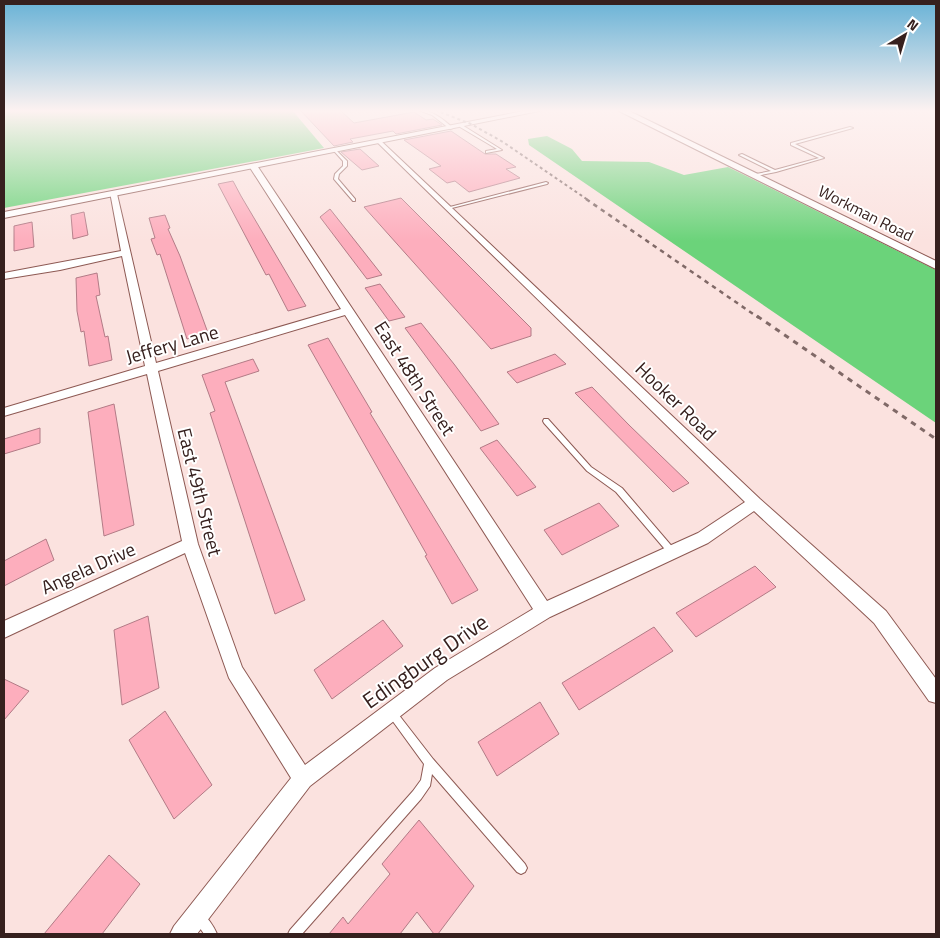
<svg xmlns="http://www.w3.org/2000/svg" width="940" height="938" viewBox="0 0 940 938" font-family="'Titillium Web',sans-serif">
  <rect width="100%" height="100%" fill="#fbe2df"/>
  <g fill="#6bd37a">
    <path d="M4,110h288l32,38 -320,60z"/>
    <path d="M547,136l25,13 10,12 67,1 35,13 44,-8 208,103v153l-407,-278 -1,-6z"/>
  </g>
  <g fill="#fdaebd" stroke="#b27b86">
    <path d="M300,110h40l14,13 60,-11 12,8 7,-1 9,6 -46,9 -3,-3 -43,8 3,3 -19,4z"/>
    <path d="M451,131l34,23h11l20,13 -10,2 14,9 -51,14 -14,-11 -8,2 -18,-14 12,-3 -37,-26z"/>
    <path d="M360,149l19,17 -17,4 -21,-18z"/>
    <path d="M233,181l8,15 65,110 -18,5 -19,-37 -3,1 -48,-91z"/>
    <path d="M401,198l130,130v8l-40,13 -127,-142z"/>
    <path d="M330,209l30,38 22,28 -15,4 -47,-62z"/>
    <path d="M84,212l4,23 -15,4 -2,-24z"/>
    <path d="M165,215l5,13 -2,1 12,27 28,77 -21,6 -27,-85 -3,1 -6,-16 4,-1 -6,-20z"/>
    <path d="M32,222l2,25 -20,4v-25z"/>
    <path d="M97,273l3,22 -4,1 9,41 3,-1 4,24 -23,6 -5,-35 -3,1 -4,-21 -1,-33z"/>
    <path d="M380,284l25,33 -16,4 -24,-33z"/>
    <path d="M421,323l33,41 45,60 -18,7 -76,-103z"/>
    <path d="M328,338l44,74 -2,1 108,177 -26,14 -27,-48 2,-1 -119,-210z"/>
    <path d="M555,354l11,10 -49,19 -10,-11z"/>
    <path d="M253,359l6,12 -34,11 80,218 -30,14 -65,-201 5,-2 -13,-36z"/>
    <path d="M592,387l37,38 60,58 -16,9 -98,-99z"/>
    <path d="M114,404l20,121 -30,11 -16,-124z"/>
    <path d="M40,428v15l-36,11v-15z"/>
    <path d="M497,440l39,47 -19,9 -37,-48z"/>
    <path d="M599,503l20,23 -57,29 -18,-25z"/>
    <path d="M46,539l8,21 -50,26v-25z"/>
    <path d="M755,566l21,21 -80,50 -20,-24z"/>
    <path d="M148,616l11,72 -37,17 -8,-75z"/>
    <path d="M383,620l20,26 -71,53 -18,-29z"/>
    <path d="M654,627l19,24 -94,59 -17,-27z"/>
    <path d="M4,679l25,12 -25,29z"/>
    <path d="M540,702l19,32 -62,42 -19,-34z"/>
    <path d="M165,711l47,74 -38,34 -45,-79z"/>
    <path d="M419,820l55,66 -36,48h-4l-17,-22 -17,22h-71l14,-17 5,7 42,-50 -8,-10z"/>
    <path d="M109,855l31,29 -38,50h-58z"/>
  </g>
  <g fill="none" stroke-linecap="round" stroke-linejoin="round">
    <g stroke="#8d5953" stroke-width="2">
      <g id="service">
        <path d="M418,110c14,0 25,9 35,18l-3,1 -18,-14z"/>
        <path d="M460,125h2l40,25 -16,3v-2l11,-2 -37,-22z"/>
        <path d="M850,127l3,1 -58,16 29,14 -48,14 -20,4v-2l15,-3 -32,-16 3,-1 33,16 44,-12 -28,-13v-2z"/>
        <path d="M336,150l11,11v5l-8,8 -1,5 17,20v2h-2l-19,-22 1,-5 8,-8v-5l-9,-10z"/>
        <path d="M546,182l2,1 -1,1 -99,25 -2,-1z"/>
        <path d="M544,419h4l43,48 31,21 53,62 1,2 -1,2 -3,1 -3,-1 -53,-62 -29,-21 -43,-48 -1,-2z"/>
        <path d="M392,708l3,2 38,49 92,105 2,4 -2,4 -4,2 -4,-2 -85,-98 -2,12 -9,13 -119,135h-14l2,-4 123,-139 8,-11 3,-16 -35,-48 -2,-3 2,-3z"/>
        <path d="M199,912c8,3 15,15 18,22h-13l-11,-16 2,-4z"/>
      </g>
    </g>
    <g stroke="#8d5953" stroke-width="2">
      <path id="minor" d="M380,140l380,359 126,112 50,68v24l-7,-2 -55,-78 -120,-112 -46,32 -158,74 -103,63 -137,106 -113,148h-27l4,-8 117,-148 -62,-100 -44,-125 -181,85v-17l178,-80 -35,-167 -143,42v-8l141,-42 -23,-110 -62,14 -56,9v-6l117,-22 -11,-59 7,2 39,169 185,-54 -92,-143 7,-2 291,437 151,-68 47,-31 -367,-359zM345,315l188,294 -98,59 -130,97 -63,-98 -44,-123 -40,-173z"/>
    </g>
    <g stroke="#8d5953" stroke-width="2">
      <g id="tertiary">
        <path d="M529,110h15l-540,108v-6z"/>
        <path d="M617,110h10l309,151v8z"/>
      </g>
    </g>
    <use href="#service" fill="#fff" fill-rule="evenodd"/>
    <use href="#minor" fill="#fff" fill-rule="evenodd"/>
    <use href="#tertiary" fill="#fff" fill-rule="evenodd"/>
    <path stroke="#806967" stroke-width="2" stroke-dasharray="3 3" stroke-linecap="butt" d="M435,110l36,14 32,18 85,58"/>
    <path stroke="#806967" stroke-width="2.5" stroke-dasharray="4.5 4.5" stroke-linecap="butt" d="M586,199l173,119"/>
    <path stroke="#806967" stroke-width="3" stroke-dasharray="5.5 5.5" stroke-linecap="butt" d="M757,316l179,123"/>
  </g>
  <linearGradient id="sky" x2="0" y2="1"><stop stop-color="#68b2d6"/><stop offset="0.46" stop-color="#fdf2f1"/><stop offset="1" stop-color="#fdf2f1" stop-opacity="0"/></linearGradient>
  <rect width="940" height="241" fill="url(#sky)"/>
  <g text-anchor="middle" stroke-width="4" stroke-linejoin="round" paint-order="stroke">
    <g font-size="16" fill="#36201e" stroke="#fff">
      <text transform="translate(866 213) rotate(27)" y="6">Workman Road</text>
    </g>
    <g font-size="19" fill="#36201e" stroke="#fff">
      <text transform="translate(172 344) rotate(-16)" y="7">Jeffery Lane</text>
      <text transform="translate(415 378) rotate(57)" y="7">East 48th Street</text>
      <text transform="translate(676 401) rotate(44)" y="7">Hooker Road</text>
      <text transform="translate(200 492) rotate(76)" y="7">East 49th Street</text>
      <text transform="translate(88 568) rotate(-24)" y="7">Angela Drive</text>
    </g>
    <g font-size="22" fill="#36201e" stroke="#fff">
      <text transform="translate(425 661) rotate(-35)" y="8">Edingburg Drive</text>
    </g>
  </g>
  <rect width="940" height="938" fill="none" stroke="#36201e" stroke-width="10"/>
  <g transform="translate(905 35) rotate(38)" stroke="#ffffff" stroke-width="4" paint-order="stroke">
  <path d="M0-4L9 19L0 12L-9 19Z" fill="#36201e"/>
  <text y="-8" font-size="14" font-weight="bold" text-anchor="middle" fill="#36201e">N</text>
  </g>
</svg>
